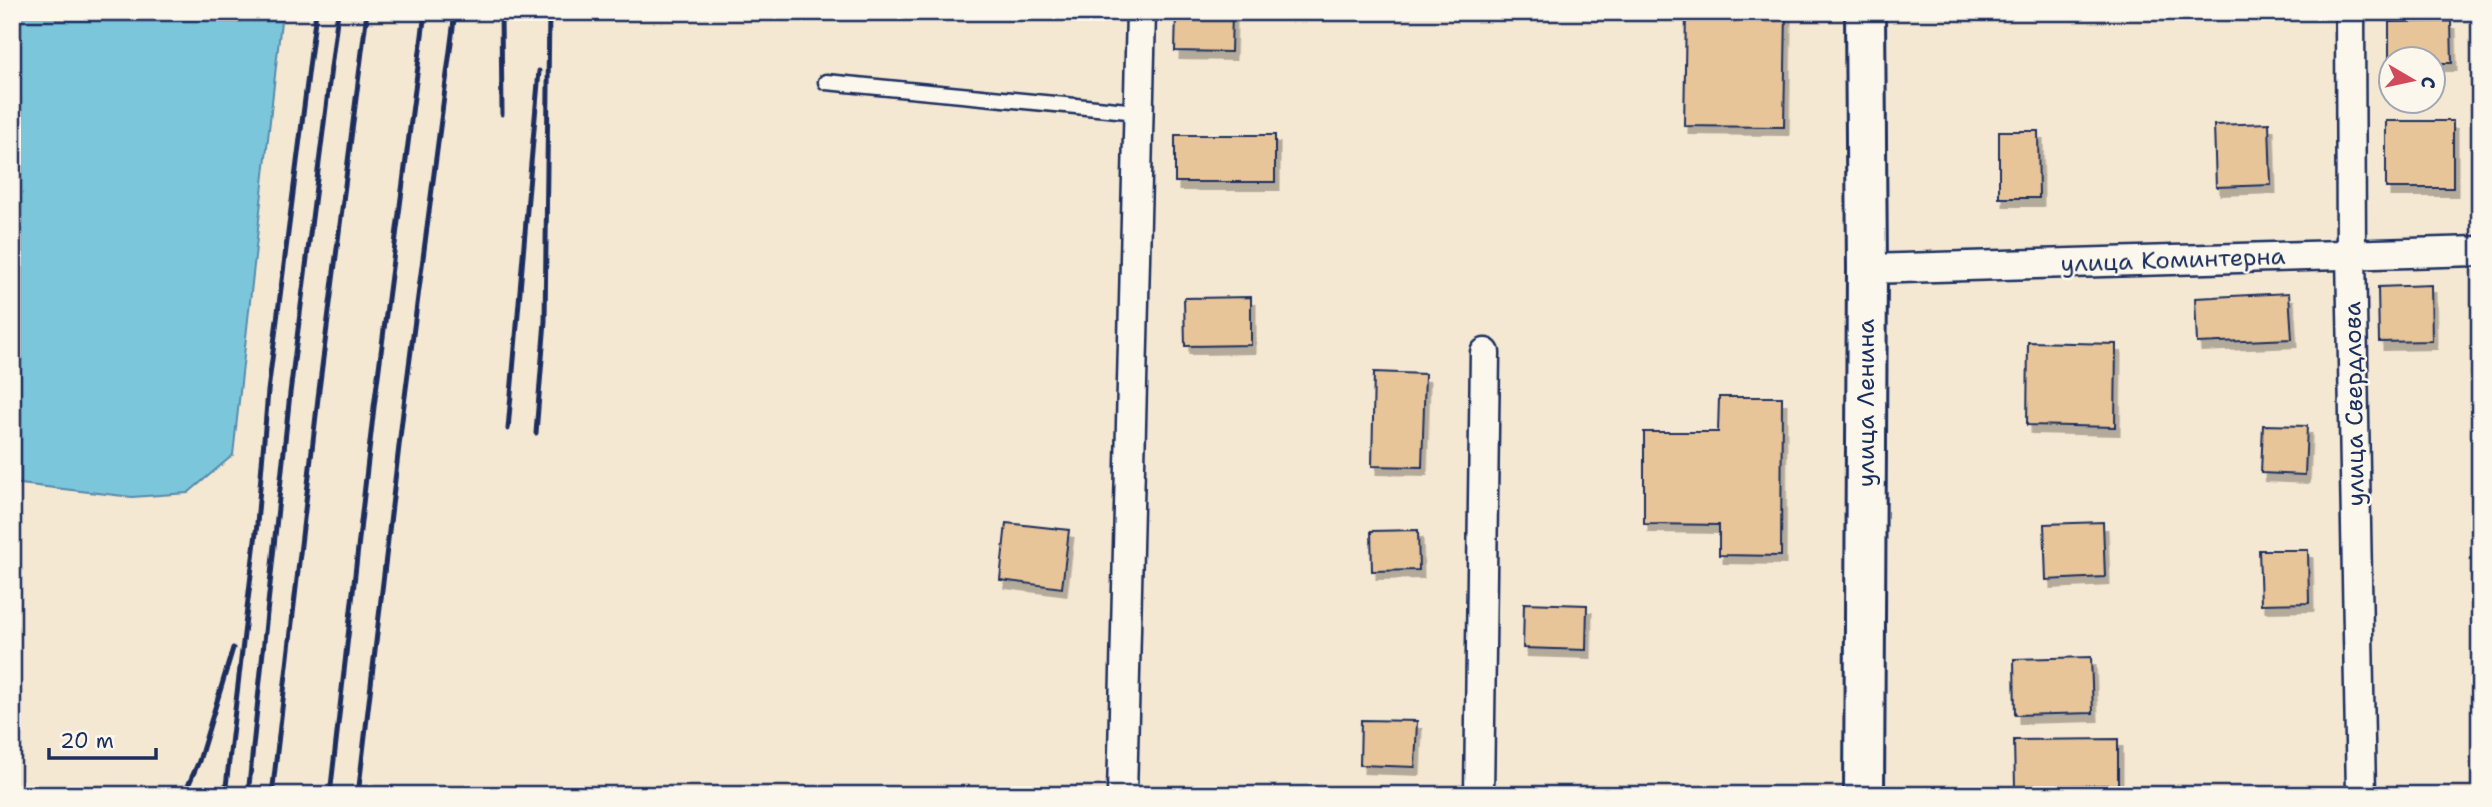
<svg xmlns="http://www.w3.org/2000/svg" width="2492" height="807" viewBox="0 0 2492 807" font-family="'Shantell Sans',sans-serif">
  <defs>
    <filter id="shadow"><feDropShadow dx="4.5" dy="8" stdDeviation="0" flood-color="#0004"/></filter>
  </defs>
  <rect width="100%" height="100%" fill="#f5e8d3"/>
  <filter id="ink" filterUnits="userSpaceOnUse"><feTurbulence type="fractalNoise" baseFrequency=".0143" numOctaves="2"/><feDisplacementMap in="SourceGraphic" scale="14" xChannelSelector="R" yChannelSelector="G"/><feConvolveMatrix kernelMatrix="1 2 1 2 8 2 1 2 1" color-interpolation-filters="sRGB"/></filter>
  <g filter="url(#ink)">
    <path fill="#7cc6dc" stroke="#558aaa" stroke-width="2" d="M12,12h270l-49,443 -45,38 -56,4 -120,-14z"/>
    <g fill="#e7c599" stroke="#1b2f5e" stroke-width="2" filter="url(#shadow)">
      <path d="M1176,12h56l-1,40 -56,-1z"/>
      <path d="M1686,12h100l-2,115 -100,-1z"/>
      <path d="M2451,21l1,42h-20v-3h-42l-1,4v-42z"/>
      <rect x="2386" y="121" width="67" height="67"/>
      <path d="M2269,123l2,62 -55,2 -2,-62z"/>
      <path d="M1999,131h39l1,67h-40z"/>
      <rect x="1175" y="135" width="100" height="47"/>
      <path d="M2431,285l1,56 -53,1 -1,-55z"/>
      <path d="M2289,293l3,46 -95,4 -2,-45z"/>
      <path d="M1251,297v48l-66,1 -1,-48z"/>
      <path d="M2028,342l88,2 -1,83 -88,-2z"/>
      <path d="M1374,372l51,2 -3,93 -50,-1z"/>
      <path d="M1719,397h63l-1,159 -62,-1v-30l-75,-1v-92h74z"/>
      <path d="M2263,425l44,1 -2,49 -44,-2z"/>
      <path d="M2103,522l2,55 -59,3 -2,-56z"/>
      <path d="M1006,523l63,7 -7,58 -62,-8z"/>
      <path d="M1418,530l1,40 -47,1 -1,-40z"/>
      <path d="M2259,550h49l1,53 -48,1z"/>
      <path d="M1524,603l63,2 -1,45 -63,-2z"/>
      <path d="M2091,657l2,56 -78,2 -1,-56z"/>
      <path d="M1361,720l56,1 -2,46 -55,-2z"/>
      <path d="M2118,739v46l-103,2 -1,-47z"/>
    </g>
    <g fill="none" stroke-linecap="round" stroke-linejoin="round">
      <g stroke="#1b2f5e" stroke-width="19">
        <path id="lane" d="M826,82l312,30"/>
      </g>
      <g stroke="#1b2f5e" stroke-width="33">
        <g id="street">
          <path d="M2350,12l1,242 10,541"/>
          <path d="M1867,269l613,-18"/>
          <path d="M1122,795l19,-783"/>
          <path d="M1479,795l6,-442"/>
        </g>
      </g>
      <g stroke="#1b2f5e" stroke-width="44">
        <path id="secondary" d="M1864,795l3,-526 -2,-257"/>
      </g>
      <use href="#lane" stroke="#fbf7ec" stroke-width="14"/>
      <use href="#street" stroke="#fbf7ec" stroke-width="28"/>
      <use href="#secondary" stroke="#fbf7ec" stroke-width="38"/>
      <g stroke="#1b2f5e" stroke-width="5">
        <path d="M501,12l1,102"/>
        <path d="M508,429l31,-358"/>
        <path d="M536,433l9,-112 4,-309"/>
        <path d="M184,795l15,-34 34,-113"/>
        <path d="M225,795l32,-271 11,-133 48,-379"/>
        <path d="M248,795l42,-402 48,-381"/>
        <path d="M272,795l46,-397 49,-386"/>
        <path d="M330,795l44,-388 51,-395"/>
        <path d="M358,795l45,-383 52,-400"/>
      </g>
    </g>
  </g>
  <g text-anchor="middle" stroke-width="5" stroke-linejoin="round" paint-order="stroke">
    <g font-size="24" fill="#1b2f5e" stroke="#fbf7ec">
      <text transform="translate(2173 260) rotate(-2)" y="8">улица Коминтерна</text>
      <text transform="translate(1866 403) rotate(-90)" y="8">улица Ленина</text>
      <text transform="translate(2354 404) rotate(-91)" y="8">улица Свердлова</text>
    </g>
  </g>
  <rect width="2492" height="807" fill="none" stroke="#fbf7ec" stroke-width="42"/>
  <rect x="21" y="21" width="2450" height="765" fill="none" stroke="#1b2f5e" stroke-width="2.5" filter="url(#ink)"/>
  <g transform="translate(2412 80) rotate(99)"><circle r="33" fill="#fbf7ec" stroke="#a1a7b3" stroke-width="2"/>
  <path d="M0-5L12 26L0 18L-12 26Z" fill="#d1495b"/>
  <text y="-10" font-size="19" font-weight="bold" text-anchor="middle" fill="#1b2f5e">С</text>
  </g>
  <path d="M49 748v10h107v-10" fill="none" stroke="#1b2f5e" stroke-width="3.5"/>
  <text x="60" y="748" font-size="21" fill="#1b2f5e" stroke="#fbf7ec" stroke-width="5" paint-order="stroke">20 m</text>
</svg>
